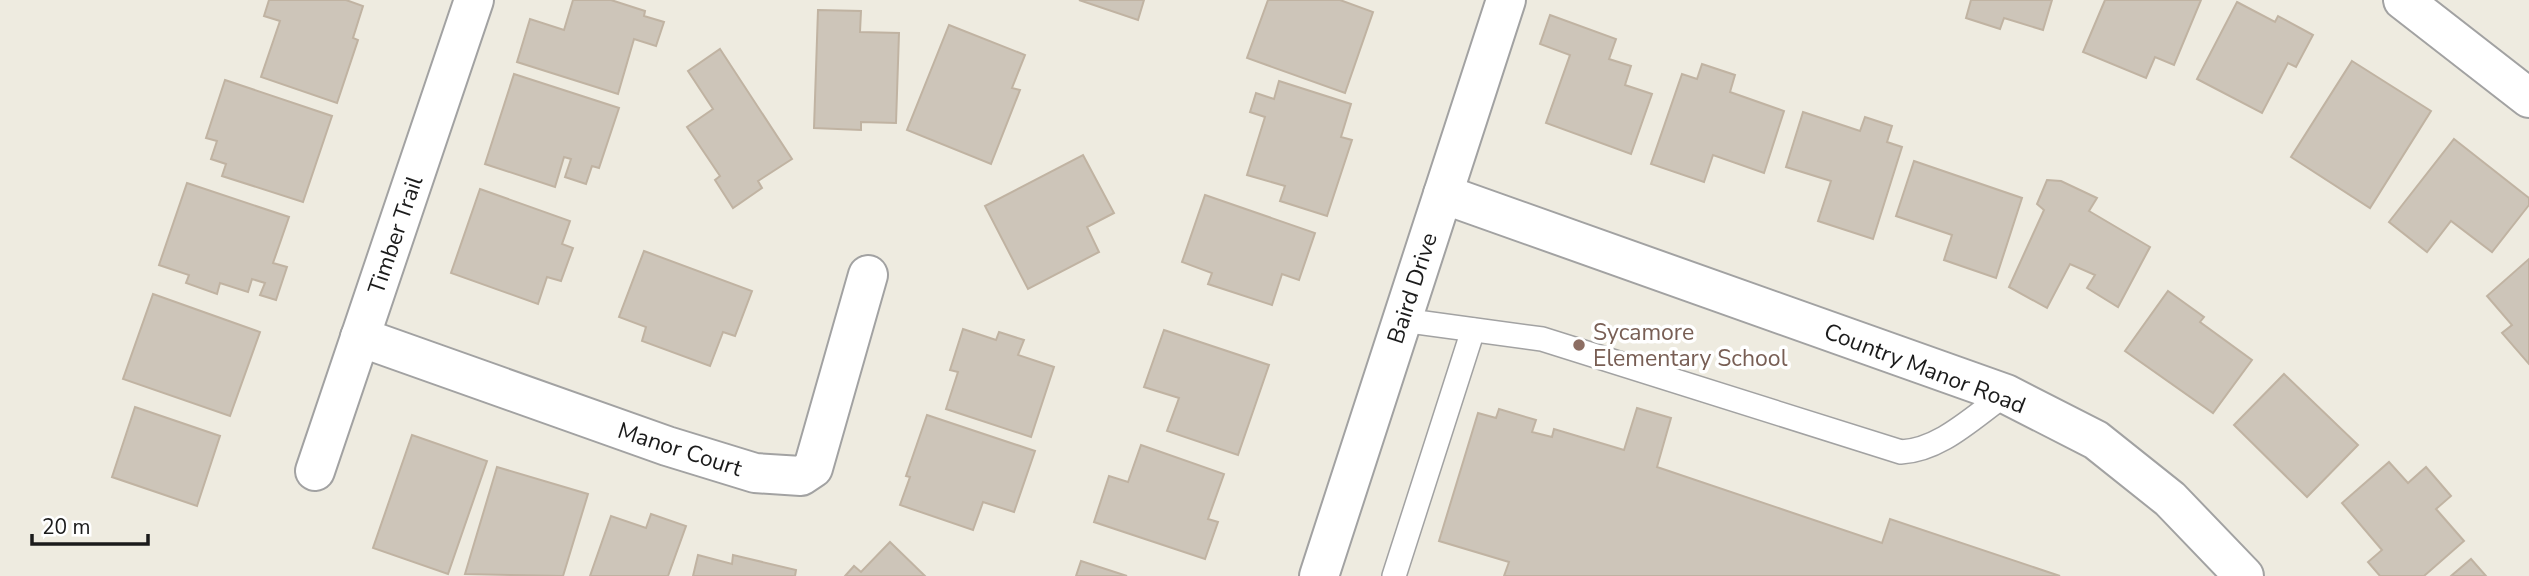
<svg xmlns="http://www.w3.org/2000/svg" width="2529" height="576" viewBox="0 0 2529 576" font-family="'Nunito Sans',sans-serif">
  <rect width="100%" height="100%" fill="#eeebe0"/>
  <g fill="#cdc5b9" stroke="#c0b3a2" stroke-width="2">
    <path d="M269,0h77l17,6 -10,32 5,2 -21,63 -76,-26 19,-56 -16,-5z"/>
    <path d="M573,0h38l34,11 -1,5 20,6 -8,24 -22,-7 -16,55 -101,-32 13,-43 34,11z"/>
    <path d="M1079,0h65l-6,20z"/>
    <path d="M1268,0h72l33,12 -28,81 -98,-35z"/>
    <path d="M1971,0h81l-9,30 -39,-12 -4,11 -34,-11z"/>
    <path d="M2105,0h96l-27,65 -19,-8 -9,21 -63,-26z"/>
    <path d="M2237,2l38,20 3,-6 35,19 -17,32 -8,-4 -26,50 -65,-34z"/>
    <path d="M818,10l43,1 -1,21 39,1 -3,90 -35,-1v8l-47,-2z"/>
    <path d="M1550,15l66,24 -7,20 22,7 -6,19 27,9 -21,60 -85,-31 24,-68 -30,-11z"/>
    <path d="M949,25l76,30 -13,33 8,2 -29,74 -84,-34z"/>
    <path d="M720,49l72,110 -34,22 4,7 -29,20 -18,-28 5,-4 -33,-49 26,-18 -25,-38z"/>
    <path d="M2352,61l79,50 -61,97 -79,-51z"/>
    <path d="M1702,64l33,11 -5,17 54,19 -20,62 -51,-18 -9,27 -53,-18 31,-90 15,5z"/>
    <path d="M514,74l105,34 -20,60 -7,-2 -6,18 -21,-7 6,-18 -7,-2 -9,30 -70,-23z"/>
    <path d="M225,80l107,36 -29,86 -81,-26 4,-12 -15,-5 6,-18 -11,-3z"/>
    <path d="M1279,81l72,23 -10,33 11,3 -25,76 -47,-15 5,-15 -38,-11 18,-58 -15,-5 6,-19 18,6z"/>
    <path d="M1803,112l57,19 5,-14 27,9 -5,16 15,5 -29,92 -55,-18 13,-40 -45,-14z"/>
    <path d="M2454,139l75,59v7l-37,47 -41,-31 -24,31 -38,-30z"/>
    <path d="M1083,155l31,58 -27,14 12,25 -71,37 -43,-83z"/>
    <path d="M1914,161l108,37 -26,80 -52,-18 8,-25 -56,-19z"/>
    <path d="M2047,180l14,1 36,17 -8,13 61,36 -32,60 -31,-19 8,-13 -25,-11 -23,44 -38,-21 35,-77 -7,-6z"/>
    <path d="M187,183l102,34 -16,46 14,4 -11,33 -16,-5 5,-12 -13,-4 -4,13 -28,-9 -3,11 -31,-11 3,-8 -30,-10z"/>
    <path d="M480,189l90,32 -8,23 11,4 -12,33 -14,-4 -9,27 -87,-31z"/>
    <path d="M1205,195l110,38 -16,47 -17,-6 -10,31 -64,-21 4,-11 -30,-11z"/>
    <path d="M644,251l108,40 -17,45 -12,-4 -13,34 -68,-25 4,-14 -27,-10z"/>
    <path d="M2529,259v105l-27,-31 10,-8 -25,-29z"/>
    <path d="M2168,291l36,26 -4,5 52,38 -39,53 -88,-62z"/>
    <path d="M153,294l107,38 -30,84 -107,-37z"/>
    <path d="M963,329l33,11 3,-8 25,8 -6,15 36,12 -23,70 -85,-28 12,-37 -8,-2z"/>
    <path d="M1164,330l105,35 -31,90 -71,-24 12,-33 -35,-11z"/>
    <path d="M2284,374l74,71 -51,52 -73,-72z"/>
    <path d="M135,407l85,29 -23,70 -85,-29z"/>
    <path d="M1637,408l34,10 -14,49 225,76 8,-24 170,57h-556l5,-14 -70,-21 39,-128 18,5 3,-9 37,11 -4,12 20,5 2,-8 70,21z"/>
    <path d="M927,415l108,36 -21,61 -31,-10 -10,28 -73,-25 10,-28 -4,-1z"/>
    <path d="M412,435l75,26 -39,113 -75,-26z"/>
    <path d="M1141,445l83,29 -16,45 10,3 -13,37 -111,-37 15,-46 19,6z"/>
    <path d="M2389,462l19,21 18,-16 25,29 -15,13 28,32 -40,35h-44l-12,-14 14,-12 -40,-47z"/>
    <path d="M497,467l91,27 -25,82 -98,-2z"/>
    <path d="M651,514l35,12 -18,50h-78l21,-60 35,12z"/>
    <path d="M890,542l35,34h-80l9,-10 7,6z"/>
    <path d="M698,555l34,9 1,-9 63,15 -1,6h-102z"/>
    <path d="M2471,559l15,17h-35z"/>
    <path d="M1081,561l46,15h-51z"/>
  </g>
  <g fill="none" stroke-linecap="round" stroke-linejoin="round">
    <g stroke="#a2a2a2" stroke-width="26">
      <g id="service">
        <path d="M1402,320l140,19 359,113c40,-2 73,-36 105,-58"/>
        <path d="M1394,576l79,-246"/>
      </g>
    </g>
    <g stroke="#a2a2a2" stroke-width="42">
      <g id="minor">
        <path d="M2403,0l126,98"/>
        <path d="M1443,194l563,200 90,46 74,59 74,77"/>
        <path d="M360,337l307,109 88,27 46,3 12,-8 55,-193"/>
        <path d="M315,471l159,-471"/>
        <path d="M1319,576l187,-576"/>
      </g>
    </g>
    <use href="#service" stroke="#fff" stroke-width="23"/>
    <use href="#minor" stroke="#fff" stroke-width="38"/>
  </g>
  <circle fill="#8d6e63" stroke="#fff" stroke-width="2.5" cx="1579" cy="345" r="7"/>
  <g text-anchor="middle" stroke-width="7" stroke-linejoin="round" paint-order="stroke">
    <g font-size="23" fill="#1b1b1b" stroke="#fff">
      <text transform="translate(395 235) rotate(-71)" y="8">Timber Trail</text>
      <text transform="translate(1412 288) rotate(-72)" y="8">Baird Drive</text>
      <text transform="translate(1925 368) rotate(21)" y="8">Country Manor Road</text>
      <text transform="translate(680 449) rotate(18)" y="8">Manor Court</text>
    </g>
    <g font-size="23" fill="#785e54" stroke="#fff" text-anchor="start">
      <text x="1593" y="340">Sycamore<tspan x="1593" dy="26">Elementary School</tspan></text>
    </g>
  </g>
  <path d="M32 534v10h116v-10" fill="none" stroke="#1b1b1b" stroke-width="3.5"/>
  <text x="42" y="534" font-size="21" fill="#1b1b1b" stroke="#ffffff" stroke-width="5" paint-order="stroke">20 m</text>
</svg>
